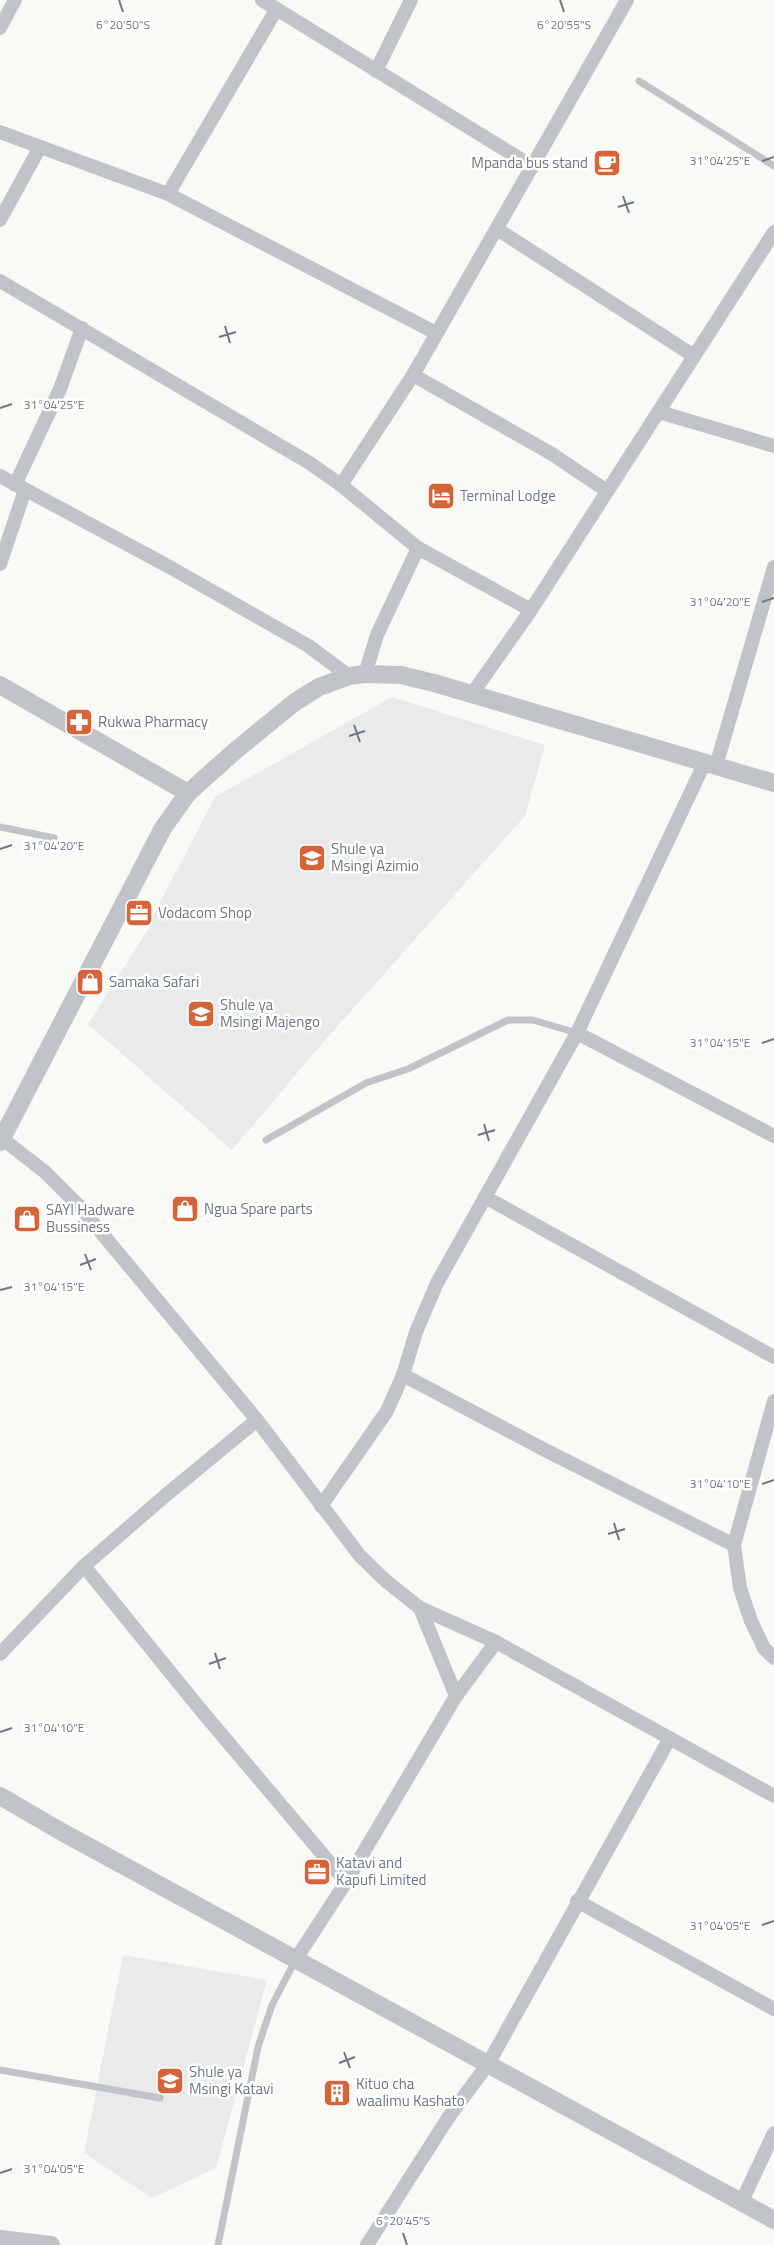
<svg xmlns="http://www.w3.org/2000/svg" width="774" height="2245" viewBox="0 0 774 2245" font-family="'Titillium Web',sans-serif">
  <rect width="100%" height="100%" fill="#f9f9f6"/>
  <g fill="#e9eaea">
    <path d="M392,697l153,48 -20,71 -198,222 -95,112 -144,-126 63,-99 3,-11 61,-117z"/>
    <path d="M123,1955l144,25 -51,188 -64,30 -68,-45z"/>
  </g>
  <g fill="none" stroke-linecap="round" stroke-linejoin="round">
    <g stroke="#c0c4c8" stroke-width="7">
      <path d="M639,81l135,85"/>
      <path d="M0,827l54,11"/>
      <path d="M266,1140l100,-57 42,-14 100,-49h25l44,13"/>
      <path d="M0,2070l160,28"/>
      <path d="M218,2245l40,-198 14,-42 24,-46"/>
    </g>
    <g stroke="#c0c4c8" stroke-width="14">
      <path d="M262,0l271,167"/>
      <path d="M0,28l15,-28"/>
      <path d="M376,71l35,-71"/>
      <path d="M0,132l168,62 268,139"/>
      <path d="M168,194l108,-184"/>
      <path d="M0,220l40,-73"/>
      <path d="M497,229l197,127"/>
      <path d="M0,281l308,181 33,23 77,63 113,62"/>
      <path d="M413,375l139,79 55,37"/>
      <path d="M659,412l115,34"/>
      <path d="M0,476l166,89 141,80 42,31"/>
      <path d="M15,485l45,-96 22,-61"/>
      <path d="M341,485l72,-110 214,-375"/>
      <path d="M0,564l25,-74"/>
      <path d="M365,674l12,-39 41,-87"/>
      <path d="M472,694l59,-84 243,-378"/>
      <path d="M716,766l58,-199"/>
      <path d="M577,1033l197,103"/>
      <path d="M0,1137l45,35 35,35 177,213 103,136 26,25 34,27 76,34 278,154"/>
      <path d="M485,1197l289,160"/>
      <path d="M403,1375l142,75 189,95"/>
      <path d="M774,1401l-40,144 6,43 11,33 13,27 10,10"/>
      <path d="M321,1506l66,-95 16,-36 13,-43 21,-49 140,-250 128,-271"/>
      <path d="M84,1566l116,143 146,173"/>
      <path d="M420,1608l36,88"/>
      <path d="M0,1654l84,-88 82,-71 91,-75"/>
      <path d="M577,1901l197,108"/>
      <path d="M296,1959l50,-77 110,-186 40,-54"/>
      <path d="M741,2203l33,-70"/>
      <path d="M367,2245l81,-127 40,-54 182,-326"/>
    </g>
    <g stroke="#c0c4c8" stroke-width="18">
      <path d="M0,685l188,108"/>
      <path d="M0,1142l163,-314 25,-35 47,-42 60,-49 24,-15 30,-11 16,-2 36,1 33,8 340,100"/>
      <path d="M0,1796l62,36 712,388"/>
      <path d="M0,2239l51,6"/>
    </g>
  </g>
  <path fill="none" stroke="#6a7885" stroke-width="2" d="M119,0l4,12M560,0l4,12M762,161l12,-4M623,196l6,17M618,207l16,-5M225,326l5,17M219,337l17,-5M0,408l12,-4M762,602l12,-4M354,725l6,17M349,736l16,-5M0,849l12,-4M762,1043l12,-4M484,1124l5,17M478,1135l17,-5M85,1254l6,16M80,1265l16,-6M0,1290l12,-3M762,1484l12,-4M614,1523l5,17M608,1534l17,-5M215,1653l5,16M209,1664l17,-6M0,1732l12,-4M762,1925l12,-4M344,2052l6,16M339,2063l16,-6M0,2173l12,-4M403,2233l4,12"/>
  <defs>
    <g id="cafe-square" transform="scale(1.4375)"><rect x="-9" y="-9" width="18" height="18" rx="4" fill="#d66439" stroke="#fff"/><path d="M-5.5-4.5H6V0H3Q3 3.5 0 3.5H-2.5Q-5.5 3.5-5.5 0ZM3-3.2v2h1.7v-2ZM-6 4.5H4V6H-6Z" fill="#fff"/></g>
    <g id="hotel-square" transform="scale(1.4375)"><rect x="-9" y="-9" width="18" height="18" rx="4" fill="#d66439" stroke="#fff"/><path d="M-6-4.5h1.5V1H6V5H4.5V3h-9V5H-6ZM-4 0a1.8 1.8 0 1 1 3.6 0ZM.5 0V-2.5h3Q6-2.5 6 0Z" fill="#fff"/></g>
    <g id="pharmacy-square" transform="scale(1.4375)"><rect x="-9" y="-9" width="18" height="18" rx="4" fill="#d66439" stroke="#fff"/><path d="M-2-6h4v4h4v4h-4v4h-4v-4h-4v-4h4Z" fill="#fff"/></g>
    <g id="school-square" transform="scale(1.4375)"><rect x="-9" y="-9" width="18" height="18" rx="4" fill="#d66439" stroke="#fff"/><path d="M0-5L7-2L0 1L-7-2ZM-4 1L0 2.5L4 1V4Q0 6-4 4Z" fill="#fff"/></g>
    <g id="office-square" transform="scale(1.4375)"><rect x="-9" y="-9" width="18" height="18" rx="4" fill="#d66439" stroke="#fff"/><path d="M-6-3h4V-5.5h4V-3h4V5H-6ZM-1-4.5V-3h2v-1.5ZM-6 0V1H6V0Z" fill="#fff"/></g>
    <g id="shop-square" transform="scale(1.4375)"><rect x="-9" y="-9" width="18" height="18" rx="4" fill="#d66439" stroke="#fff"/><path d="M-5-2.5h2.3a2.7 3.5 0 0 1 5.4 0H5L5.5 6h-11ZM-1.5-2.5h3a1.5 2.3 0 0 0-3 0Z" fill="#fff"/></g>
    <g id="building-square" transform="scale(1.4375)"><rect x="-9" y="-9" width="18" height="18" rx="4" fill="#d66439" stroke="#fff"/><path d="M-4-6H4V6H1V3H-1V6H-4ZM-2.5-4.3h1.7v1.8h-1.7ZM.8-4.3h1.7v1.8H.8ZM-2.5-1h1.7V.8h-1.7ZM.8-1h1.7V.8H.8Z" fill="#fff"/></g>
  </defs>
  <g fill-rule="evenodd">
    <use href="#cafe-square" x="607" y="163"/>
    <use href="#hotel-square" x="441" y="496"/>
    <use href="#pharmacy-square" x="79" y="722"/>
    <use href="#school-square" x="312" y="858"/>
    <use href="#office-square" x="139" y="913"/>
    <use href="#shop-square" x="90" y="982"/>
    <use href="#school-square" x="201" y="1014"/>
    <use href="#shop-square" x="185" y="1209"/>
    <use href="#shop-square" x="27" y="1219"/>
    <use href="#office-square" x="317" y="1872"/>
    <use href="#school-square" x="170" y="2081"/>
    <use href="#building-square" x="337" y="2093"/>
  </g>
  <g text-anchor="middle" stroke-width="5" stroke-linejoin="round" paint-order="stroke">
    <g font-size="15" fill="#6a7885" stroke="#fff" text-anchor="start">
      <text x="588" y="168" text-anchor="end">Mpanda bus stand</text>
      <text x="460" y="501">Terminal Lodge</text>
      <text x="98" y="727">Rukwa Pharmacy</text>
      <text x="331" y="854">Shule ya<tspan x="331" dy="17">Msingi Azimio</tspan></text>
      <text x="158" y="918">Vodacom Shop</text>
      <text x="109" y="987">Samaka Safari</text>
      <text x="220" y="1010">Shule ya<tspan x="220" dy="17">Msingi Majengo</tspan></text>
      <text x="204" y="1214">Ngua Spare parts</text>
      <text x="46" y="1215">SAYI Hadware<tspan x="46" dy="17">Bussiness</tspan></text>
      <text x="336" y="1868">Katavi and<tspan x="336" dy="17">Kapufi Limited</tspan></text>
      <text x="189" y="2077">Shule ya<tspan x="189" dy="17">Msingi Katavi</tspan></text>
      <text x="356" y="2089">Kituo cha<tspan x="356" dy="17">waalimu Kashato</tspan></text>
    </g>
  </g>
  <g font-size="12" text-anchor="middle" fill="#6a7885" stroke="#fff" stroke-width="5" stroke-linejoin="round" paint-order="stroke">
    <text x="123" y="29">6°20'50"S</text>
    <text x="564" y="29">6°20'55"S</text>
    <text x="720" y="165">31°04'25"E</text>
    <text x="54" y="409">31°04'25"E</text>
    <text x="720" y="606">31°04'20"E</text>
    <text x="54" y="850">31°04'20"E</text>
    <text x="720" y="1047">31°04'15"E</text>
    <text x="54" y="1291">31°04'15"E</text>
    <text x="720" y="1488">31°04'10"E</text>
    <text x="54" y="1732">31°04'10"E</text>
    <text x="720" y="1930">31°04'05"E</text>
    <text x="54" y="2173">31°04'05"E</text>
    <text x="403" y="2225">6°20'45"S</text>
  </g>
</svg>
